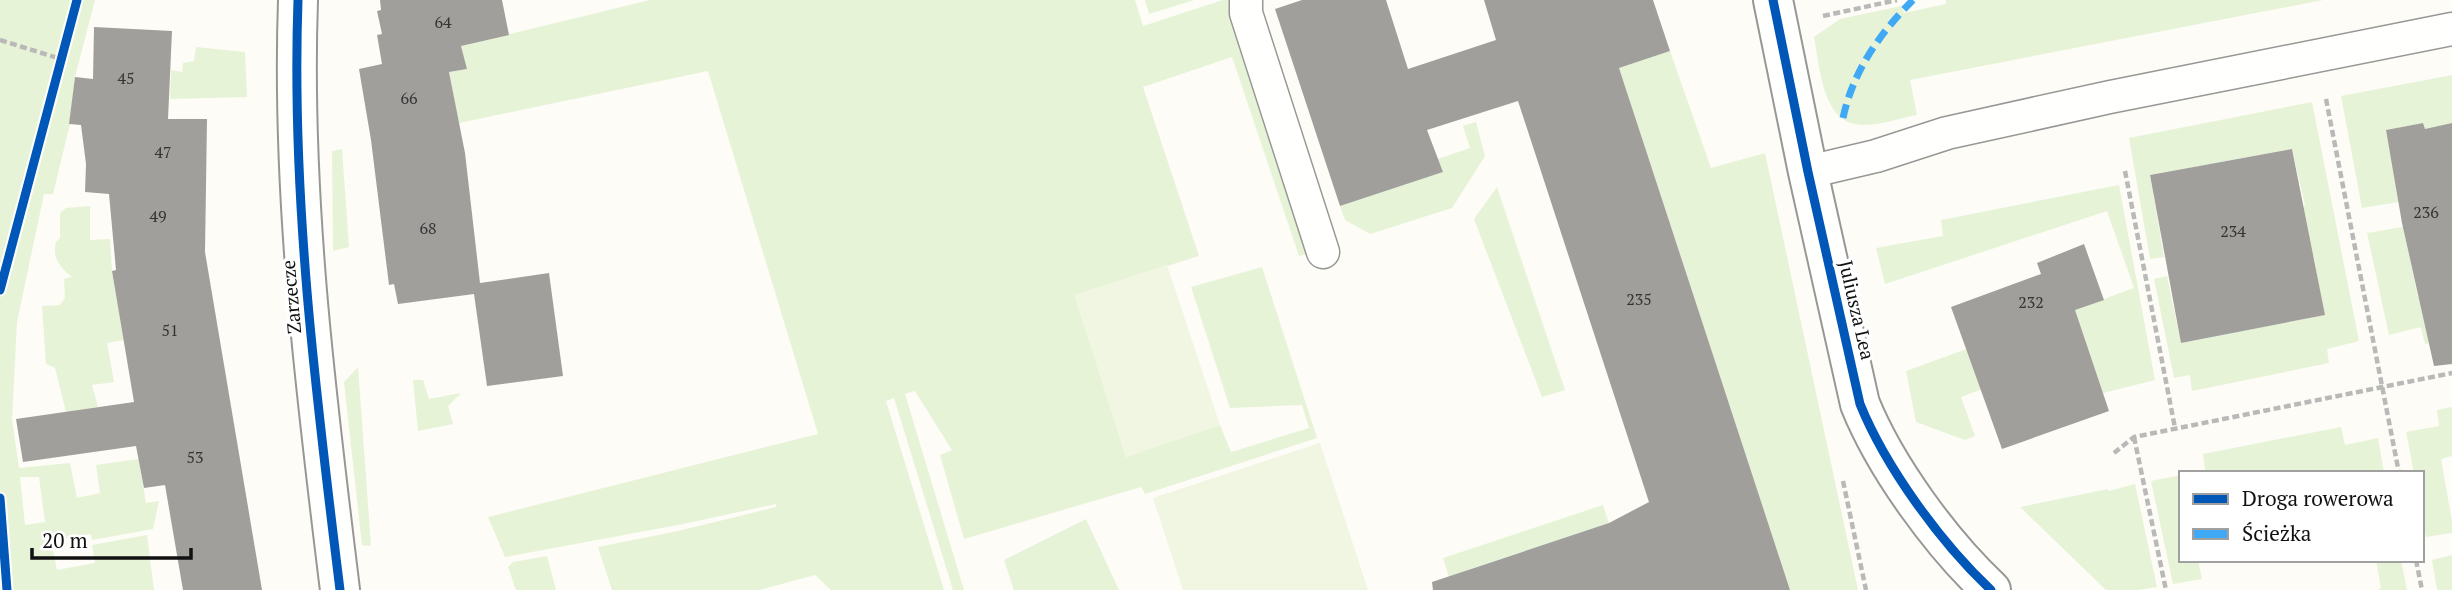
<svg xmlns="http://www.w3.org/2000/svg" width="2452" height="590" viewBox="0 0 2452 590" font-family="'PT Serif',serif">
  <rect width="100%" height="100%" fill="#fdfcf7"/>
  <g fill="#e7f3d7" fill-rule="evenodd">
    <path d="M0,0h95l-20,77 -5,47 -17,70h-9l-27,128 -5,97 7,49 51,-5 7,35 23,-5 -4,-28 43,-6 7,44 13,-2 -6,28 -61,11 -1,-6 -40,7 6,29 38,-7 -3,-18 55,-10 7,55h-154zM20,477h19l6,45 -20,3z"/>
    <path d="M650,0h485l8,26 80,-26h10l78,253 -12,3 -67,-199 -89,30 56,169 -124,39 51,162 94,-32 11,27 78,-24 -7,-23 -72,3 -39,-121 71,-20 55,171 -172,56 -4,-7 -177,52 -24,-84 12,-5 -37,-59 -10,3 59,196h-11l-59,-192 -8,3 58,189h-113l-16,-15 -56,15h-147l-14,-43 80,-16 98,-24v-3l-93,20 -178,33 -17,-40 330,-83 -110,-363 -249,52 -10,-51 18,-3 -6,-23z"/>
    <path d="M1145,0h49l-45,14z"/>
    <path d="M1946,0h377l-413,80 7,35c-17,3 -36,10 -54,10 -41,0 -43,-58 -49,-88l26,-18 61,-13 3,7 42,-9z"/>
    <path d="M196,47l49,5 2,45 -77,2 1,-29 11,2 1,-9 11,-2z"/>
    <path d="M1670,51l41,117 54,-15 93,437h-68l-171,-522z"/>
    <path d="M2452,75v48l-26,8 -3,-8 -37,7 13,72 -37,6 -21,-112z"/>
    <path d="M2312,102l47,239 -32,8 2,14 -137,28 -2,-16 -16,3 -20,-99 13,-3 14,67 143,-28 -10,-58h-3l-10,-50 4,-2 -13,-56 -142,26 14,82 -14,2 -21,-121z"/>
    <path d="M1476,122l9,34 -33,52 -82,26 -25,-14 -5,-14 103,-34 -5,-13 32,-11 -7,-22z"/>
    <path d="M342,149l7,98 -16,4 -1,-100z"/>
    <path d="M2119,185l36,195 -52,13 -89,-16 -53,20 14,39 -10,4 -49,-18 -10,-51 228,-83 -27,-77 -222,73 -9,-36 67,-12 -2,-16z"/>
    <path d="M1497,187l68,203 -23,7 -68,-178z"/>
    <path d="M90,206v34l20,-1 2,32 12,69 -17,3 7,39 -22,3 6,22 -32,5 -11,-44 -9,-4 -4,-58 18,-1 5,-7 -1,-19 8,-2c-12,-10 -20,-18 -16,-35l4,-4v-25l6,-5z"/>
    <path d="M2403,227l15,70 34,-6v47l-27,6 -4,-17 -32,8 -22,-102z"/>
    <path d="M358,367l13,179 -9,-1 -18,-163z"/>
    <path d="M413,380h10l6,19 32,-6 -13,13 5,18 -35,7z"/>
    <path d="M2452,407v49l-11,3 11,62v12l-26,4 -4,-21v-43h-8l-8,-41 33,-6 -2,-16z"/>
    <path d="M2341,427l4,18 33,-7 6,35h-192l13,-3 -2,-16z"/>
    <path d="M2181,475v85h17l4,19 -29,5 -22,-103z"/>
    <path d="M2135,484l22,103 -19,3h-32l-86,-83 88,-18 1,2z"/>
    <path d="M1603,505l6,18 -142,47 -14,20 -10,-32z"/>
    <path d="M1086,519l33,71h-105l-10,-30z"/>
    <path d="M2452,555v35h-15l-5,-30z"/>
    <path d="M547,556l9,34h-40l-8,-23 5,-5z"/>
    <path d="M2376,560h25l6,30h-29l3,-2z"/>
  </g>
  <g fill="#f0f6e1">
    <path d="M1167,265l53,160 -94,32 -52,-162z"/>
    <path d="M1320,443l48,147h-185l-30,-92z"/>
  </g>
  <g fill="#a19f9c">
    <path d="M380,0h122l7,35 -48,11 6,23 -18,3 16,81 15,130 69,-10 14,103 -76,10 -13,-92 -76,10 -4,-20 -5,1 -18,-145 -12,-71 23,-5 -5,-29 5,-1 -5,-23 4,-1z"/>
    <path d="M1302,0h84l22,69 88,-29 -12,-40h169l17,51 -51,17 171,522h-357l-1,-8 177,-59 40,-21 -131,-401 -91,29 16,42 -103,34 -65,-197z"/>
    <path d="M94,27l78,4 -4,88h39l-2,133 57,338h-79l-18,-105 -21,3 -8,-42 -113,16 -7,-43 118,-17 -22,-131 4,-1 -7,-76 -24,-2 1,-28 -5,-39 -12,-1 6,-47 18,2z"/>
    <path d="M2423,123l2,6 27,-6v241l-18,2 -32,-143 -16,-93z"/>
    <path d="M2292,149l33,166 -144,28 -31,-168z"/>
    <path d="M2084,244l20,56 -29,10 34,101 -107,38 -51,-142 90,-33 -4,-11z"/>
  </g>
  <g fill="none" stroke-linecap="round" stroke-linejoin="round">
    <g stroke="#979795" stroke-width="35">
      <g id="service">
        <path d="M1246,0v13l77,239"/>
        <path d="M1808,172l68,-16 71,-23 163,-36 342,-68"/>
      </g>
    </g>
    <g stroke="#979795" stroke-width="42">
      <g id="minor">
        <path d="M298,0c-7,197 18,395 42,590"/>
        <path d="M1773,0l35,172 52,232c26,64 81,139 131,186"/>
      </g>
    </g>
    <g stroke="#b9b9b8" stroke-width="4.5" stroke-dasharray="7 3.5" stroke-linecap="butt">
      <path d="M1823,16l74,-16"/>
      <path d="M0,40l61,19"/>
      <path d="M2326,99l73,374"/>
      <path d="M2125,171l50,257"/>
      <path d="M2134,437l32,153"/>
      <path d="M2114,453l20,-16 318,-64"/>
      <path d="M1843,481l23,109"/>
      <path d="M2416,560l6,30"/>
    </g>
    <use href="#service" stroke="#fffffe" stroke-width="32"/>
    <use href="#minor" stroke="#fffffe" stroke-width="38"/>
    <path stroke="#3fa9f5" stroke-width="7" stroke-dasharray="14 7" stroke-linecap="butt" d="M1843,118c10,-47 37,-85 70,-118"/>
    <g stroke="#fff" stroke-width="13">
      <g id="cycleway">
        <path d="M298,0c-7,197 18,395 42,590"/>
        <path d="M1773,0l35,172 52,232c26,64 81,139 131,186"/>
        <path d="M0,290l77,-290"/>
        <path d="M0,498l7,92"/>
      </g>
    </g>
    <use href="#cycleway" stroke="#0057b8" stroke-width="9"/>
  </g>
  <g text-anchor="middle" stroke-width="7" stroke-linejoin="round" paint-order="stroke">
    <g font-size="16" fill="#353434">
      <text x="443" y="28">64</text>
      <text x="126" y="84">45</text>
      <text x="409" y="104">66</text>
      <text x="163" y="158">47</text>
      <text x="2426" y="218">236</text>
      <text x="158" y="222">49</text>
      <text x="428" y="234">68</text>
      <text x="2233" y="237">234</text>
      <text x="1639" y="305">235</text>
      <text x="2031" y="308">232</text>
      <text x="170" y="336">51</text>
      <text x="195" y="463">53</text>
    </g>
    <g font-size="19" fill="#111" stroke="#fff">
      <text transform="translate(291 297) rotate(-95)" y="7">Zarzecze</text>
      <text transform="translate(1857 310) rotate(77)" y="7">Juliusza Lea</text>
    </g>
  </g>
  <rect x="2179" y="471" width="245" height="91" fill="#ffffff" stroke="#a0a0a0" stroke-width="2"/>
  <rect x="2193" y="494" width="35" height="10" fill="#0057b8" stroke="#a0a0a0" stroke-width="2"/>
  <text x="2242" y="506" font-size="21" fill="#111111">Droga rowerowa</text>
  <rect x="2193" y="529" width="35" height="10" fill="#3fa9f5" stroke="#a0a0a0" stroke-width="2"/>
  <text x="2242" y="541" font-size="21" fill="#111111">Ścieżka</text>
  <path d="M32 548v10h159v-10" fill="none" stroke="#111111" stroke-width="3.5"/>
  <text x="42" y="548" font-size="21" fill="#111111" stroke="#ffffff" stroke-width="5" paint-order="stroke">20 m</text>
</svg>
